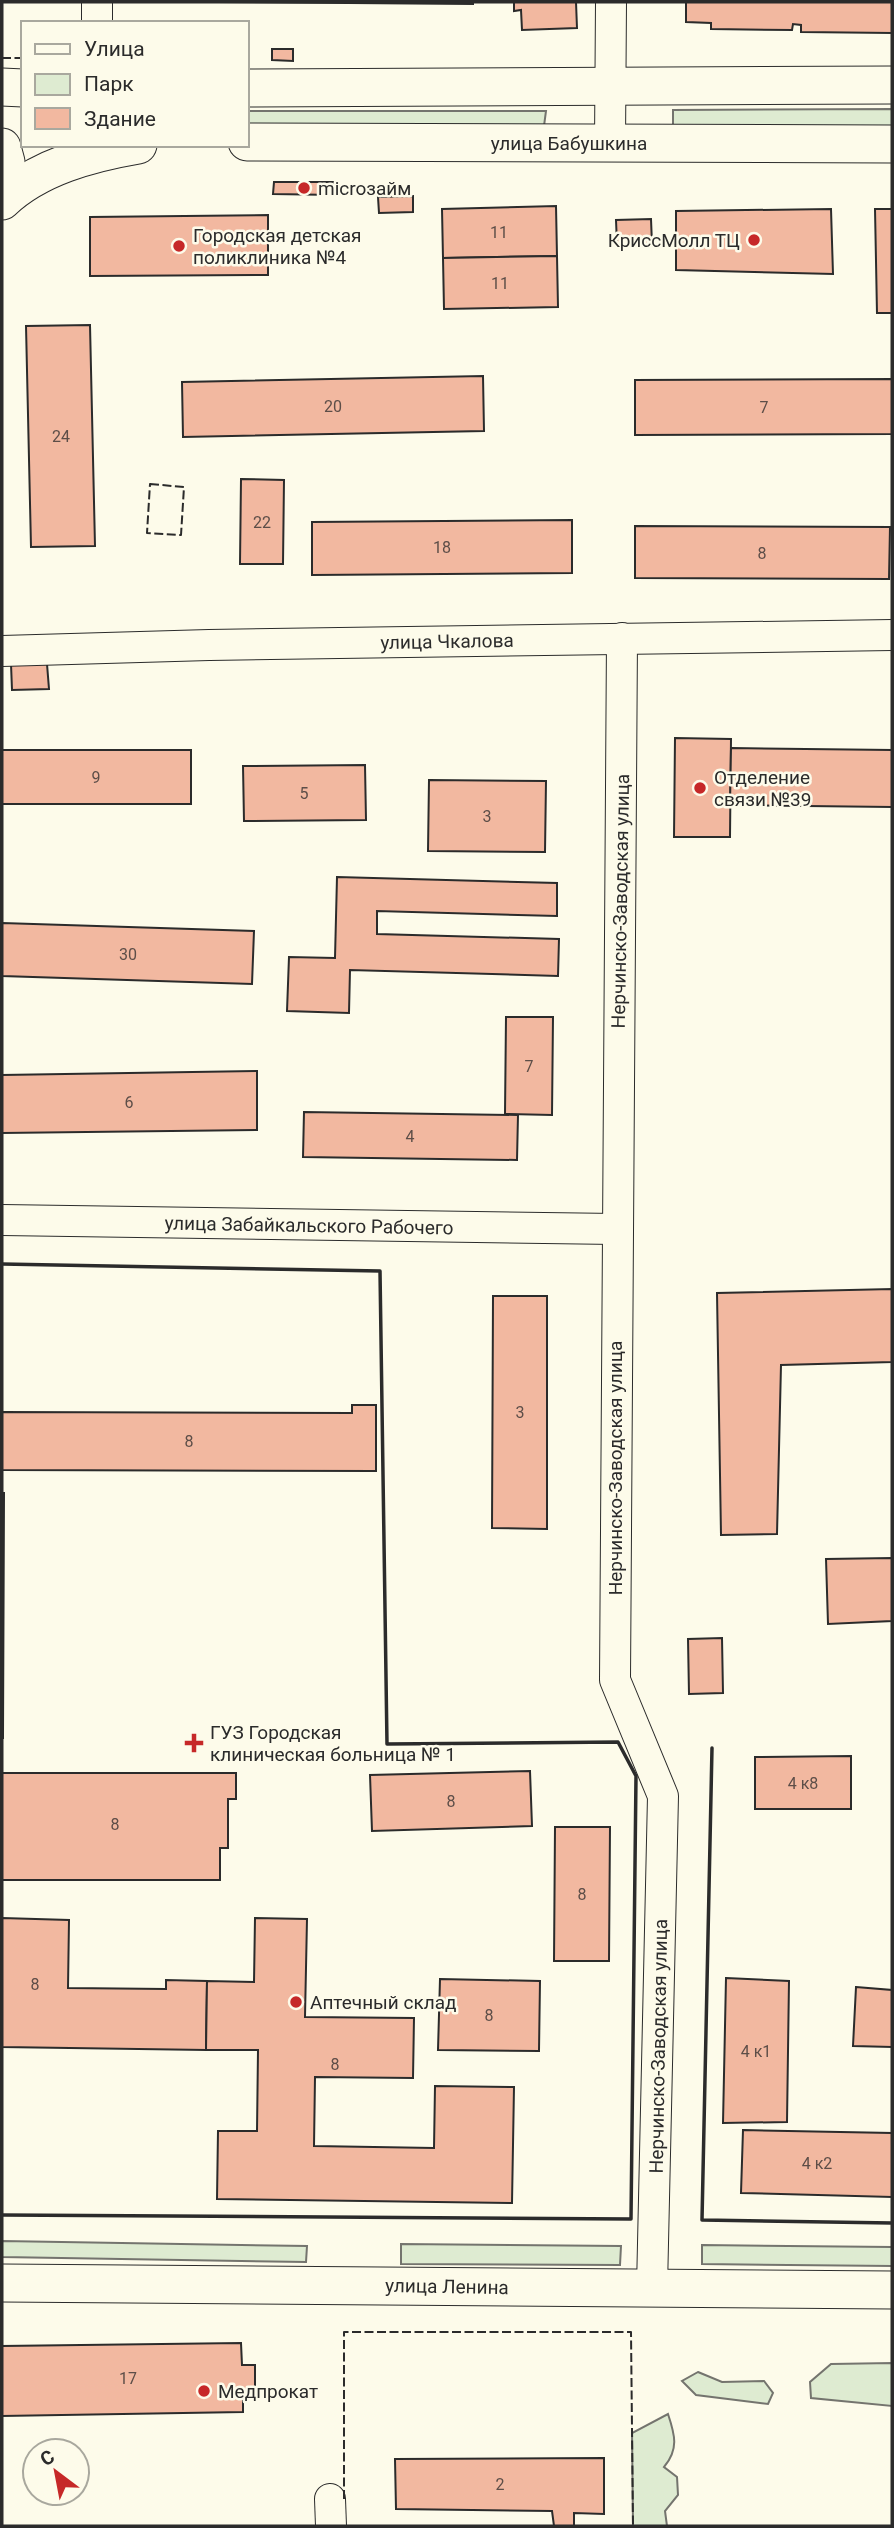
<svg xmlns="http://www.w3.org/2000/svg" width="894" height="2528" viewBox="0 0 894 2528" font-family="Roboto,sans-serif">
  <rect width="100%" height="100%" fill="#fdfbea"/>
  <g fill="#deebd1" stroke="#74746e" stroke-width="2">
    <path d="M892,109v17h-219v-16z"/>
    <path d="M247,111h299l-2,15h-297z"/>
    <path d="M2,2241l305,5 -1,16 -304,-5z"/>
    <path d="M401,2244l220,2 -1,19 -219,-1z"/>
    <path d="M702,2245l190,2v19l-190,-2z"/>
    <path d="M892,2363v43l-81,-8 -1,-16 21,-18z"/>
    <path d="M698,2372l24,10 42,-1 9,12 -5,11 -72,-9 -14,-14z"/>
    <path d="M668,2414c7,21 11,35 -4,53l13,10 1,18 -13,16 2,15h-34l-1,-93z"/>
  </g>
  <g fill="#f2b8a0" stroke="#2b2b2b" stroke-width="2">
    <path d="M216,2h257v2z"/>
    <path d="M514,2h62l1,26 -55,2 -1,-20 -7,1z"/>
    <path d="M686,2h206v31l-91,-1v-7l-8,-1 -1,6 -81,-1v-6l-25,-1z"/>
    <path d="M272,49h21v12l-21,-1z"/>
    <path d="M274,182h60v13l-61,-1z"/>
    <path d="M413,196v16l-34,1 -1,-16z"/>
    <path d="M556,206l1,50 -114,2 -1,-49z"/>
    <path d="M831,209l2,65 -157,-4v-59z"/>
    <path d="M875,209h17v104h-15z"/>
    <path d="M268,215v60l-178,1v-59z"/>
    <path d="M651,219l1,25 -35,1 -1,-25z"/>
    <path d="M557,256l1,51 -114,2 -1,-51z"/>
    <path d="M90,325l5,221 -64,1 -5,-221z"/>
    <path d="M483,376l1,55 -301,6 -1,-55z"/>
    <path d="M892,379v55l-257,1v-55z"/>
    <path d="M241,479l43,1 -1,84h-43z"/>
    <path d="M572,520v53l-260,2v-53z"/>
    <path d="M635,526l255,1 -1,52 -254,-1z"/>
    <path d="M11,664h36l2,25 -37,1z"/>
    <path d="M675,738l56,1 -1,98h-56z"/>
    <path d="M731,748l161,2v57l-162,-2z"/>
    <rect x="2" y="750" width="189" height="54"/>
    <path d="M365,765l1,55 -122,1 -1,-55z"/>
    <path d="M429,780l117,1 -1,71 -117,-1z"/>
    <path d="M337,877l220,6v33l-180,-5v23l182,5 -1,37 -208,-6 -1,43 -62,-2 2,-54 46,1z"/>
    <path d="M2,923l252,8 -2,53 -250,-8z"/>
    <path d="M506,1017h47l-1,98 -47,-1z"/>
    <path d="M257,1071v59l-255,3v-58z"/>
    <path d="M304,1112l214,3 -1,45 -214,-3z"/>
    <path d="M892,1289v73l-111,3 -4,169 -56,1 -4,-242z"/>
    <path d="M493,1296h54v233l-55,-1z"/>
    <path d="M352,1405h24v66l-374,-1v-58l350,1z"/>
    <path d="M2,1493h2l-1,245h-1z"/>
    <path d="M892,1558v63l-64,3 -2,-65z"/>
    <path d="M722,1638l1,55 -34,1 -1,-55z"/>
    <path d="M851,1756v53h-96v-52z"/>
    <path d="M530,1771l2,55 -160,5 -2,-56z"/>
    <path d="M2,1773h234v26h-8v49h-8v32h-218z"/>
    <path d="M555,1827h55l-1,134h-55z"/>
    <path d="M2,1918l67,2 -1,68 98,1v-9l41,1 -1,69 -204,-3z"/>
    <path d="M255,1918l52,1 -2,98 109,1 -1,60 -98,-1 -1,69 120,2 1,-62 79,1 -2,116 -295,-4 1,-68h39l1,-81h-52l1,-69 47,1z"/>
    <path d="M726,1978l63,3 -2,141 -64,1z"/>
    <path d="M440,1979l100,2 -1,70 -101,-1z"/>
    <path d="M856,1987l36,3v57l-39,-1z"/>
    <path d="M743,2130l149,3v64l-151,-4z"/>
    <path d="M241,2343l1,22h13v26l-12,1v20l-241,4v-70z"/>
    <path d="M604,2458v56l-30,-1v13h-20l-2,-15 -156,-2 -1,-50z"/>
  </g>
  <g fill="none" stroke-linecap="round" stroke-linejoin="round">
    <g stroke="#2b2b2b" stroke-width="32">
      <g id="minor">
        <path d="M97,23v-21"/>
        <path d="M610,143l1,-141"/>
        <path d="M622,638l-7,1042 48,116 -11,492"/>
        <path d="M2,651l207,-6 683,-10"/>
        <path d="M2,1220l614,9"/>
        <path d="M330,2499l1,27"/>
      </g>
    </g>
    <g stroke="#2b2b2b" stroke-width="39">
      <g id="major">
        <path d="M2,87l21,1"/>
        <path d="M247,88l645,-3"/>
        <path d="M247,142l645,2"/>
        <path d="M2,147l4,15 -2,36"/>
        <path d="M2,201c36,-34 89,-48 136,-56"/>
        <path d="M2,2283l890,7"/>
      </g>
    </g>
    <use href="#minor" stroke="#fdfbea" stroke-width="30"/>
    <use href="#major" stroke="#fdfbea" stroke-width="37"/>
    <g stroke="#2b2b2b" stroke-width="2" stroke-dasharray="9 3.5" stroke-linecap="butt">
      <path d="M2,58h21"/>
      <path d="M150,484l34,3 -3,48 -34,-2z"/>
      <path d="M344,2499v-167h287l2,194"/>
    </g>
    <g stroke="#2b2b2b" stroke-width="3.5">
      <path d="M2,1264l378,7 7,473 231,-2 18,34 -5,443 -629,-4"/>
      <path d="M712,1748l-10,472 190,3"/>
    </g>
  </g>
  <g fill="#c62828" stroke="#fdfbea" stroke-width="2.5">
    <circle cx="304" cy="188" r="7"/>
    <circle cx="754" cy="240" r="7"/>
    <circle cx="179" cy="246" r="7"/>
    <circle cx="700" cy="788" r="7"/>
    <path d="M190.5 1732.5h7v7h7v7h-7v7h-7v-7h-7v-7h7z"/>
    <circle cx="296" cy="2002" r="7"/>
    <circle cx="204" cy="2391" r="7"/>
  </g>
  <g text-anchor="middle" stroke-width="5" stroke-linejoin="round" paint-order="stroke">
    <g font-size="16" fill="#5d4e48">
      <text x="499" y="238">11</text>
      <text x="500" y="289">11</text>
      <text x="333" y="412">20</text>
      <text x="764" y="413">7</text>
      <text x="61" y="442">24</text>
      <text x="262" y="528">22</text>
      <text x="442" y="553">18</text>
      <text x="762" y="559">8</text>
      <text x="96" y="783">9</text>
      <text x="304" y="799">5</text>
      <text x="487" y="822">3</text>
      <text x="128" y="960">30</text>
      <text x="529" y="1072">7</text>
      <text x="129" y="1108">6</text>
      <text x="410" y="1142">4</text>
      <text x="520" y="1418">3</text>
      <text x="189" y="1447">8</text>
      <text x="803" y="1789">4 к8</text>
      <text x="451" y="1807">8</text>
      <text x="115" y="1830">8</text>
      <text x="582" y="1900">8</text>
      <text x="35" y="1990">8</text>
      <text x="489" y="2021">8</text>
      <text x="756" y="2057">4 к1</text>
      <text x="335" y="2070">8</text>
      <text x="817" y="2169">4 к2</text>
      <text x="128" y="2384">17</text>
      <text x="500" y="2490">2</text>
    </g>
    <g font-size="19" fill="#2b2b2b" stroke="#fdfbea">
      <text x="569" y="150">улица Бабушкина</text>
      <text transform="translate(447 641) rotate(-1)" y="7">улица Чкалова</text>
      <text transform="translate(620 901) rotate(-89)" y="7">Нерчинско-Заводская улица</text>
      <text transform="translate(309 1225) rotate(1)" y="7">улица Забайкальского Рабочего</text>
      <text transform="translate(615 1468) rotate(-90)" y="7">Нерчинско-Заводская улица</text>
      <text transform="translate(658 2046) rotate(-89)" y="7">Нерчинско-Заводская улица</text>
      <text transform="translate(447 2286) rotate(1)" y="7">улица Ленина</text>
    </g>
    <g font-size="19" fill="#2b2b2b" stroke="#fdfbea" text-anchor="start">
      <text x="318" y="195">microзайм</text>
      <text x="193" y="242">Городская детская<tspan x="193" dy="22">поликлиника №4</tspan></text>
      <text x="740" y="247" text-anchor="end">КриссМолл ТЦ</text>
      <text x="714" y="784">Отделение<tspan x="714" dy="22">связи №39</tspan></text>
      <text x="210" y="1739">ГУЗ Городская<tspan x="210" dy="22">клиническая больница № 1</tspan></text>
      <text x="310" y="2009">Аптечный склад</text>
      <text x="218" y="2398">Медпрокат</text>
    </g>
  </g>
  <rect width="894" height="2528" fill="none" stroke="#2b2b2b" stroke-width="7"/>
  <rect x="21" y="21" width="228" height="126" fill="#fdfbea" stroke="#a9a89e" stroke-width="2"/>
  <rect x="35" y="44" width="35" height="10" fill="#fdfbea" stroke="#a9a89e" stroke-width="2"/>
  <text x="84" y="56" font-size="21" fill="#2b2b2b">Улица</text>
  <rect x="35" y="74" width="35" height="21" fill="#deebd1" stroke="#a9a89e" stroke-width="2"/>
  <text x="84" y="91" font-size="21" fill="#2b2b2b">Парк</text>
  <rect x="35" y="108" width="35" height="21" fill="#f2b8a0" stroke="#a9a89e" stroke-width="2"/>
  <text x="84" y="126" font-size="21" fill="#2b2b2b">Здание</text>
  <g transform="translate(56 2472) rotate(328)"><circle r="33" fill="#fdfbea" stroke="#a9a89e" stroke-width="2"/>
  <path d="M0-5L12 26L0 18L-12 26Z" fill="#c62828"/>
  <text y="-10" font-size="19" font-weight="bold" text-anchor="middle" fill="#2b2b2b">С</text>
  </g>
</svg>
